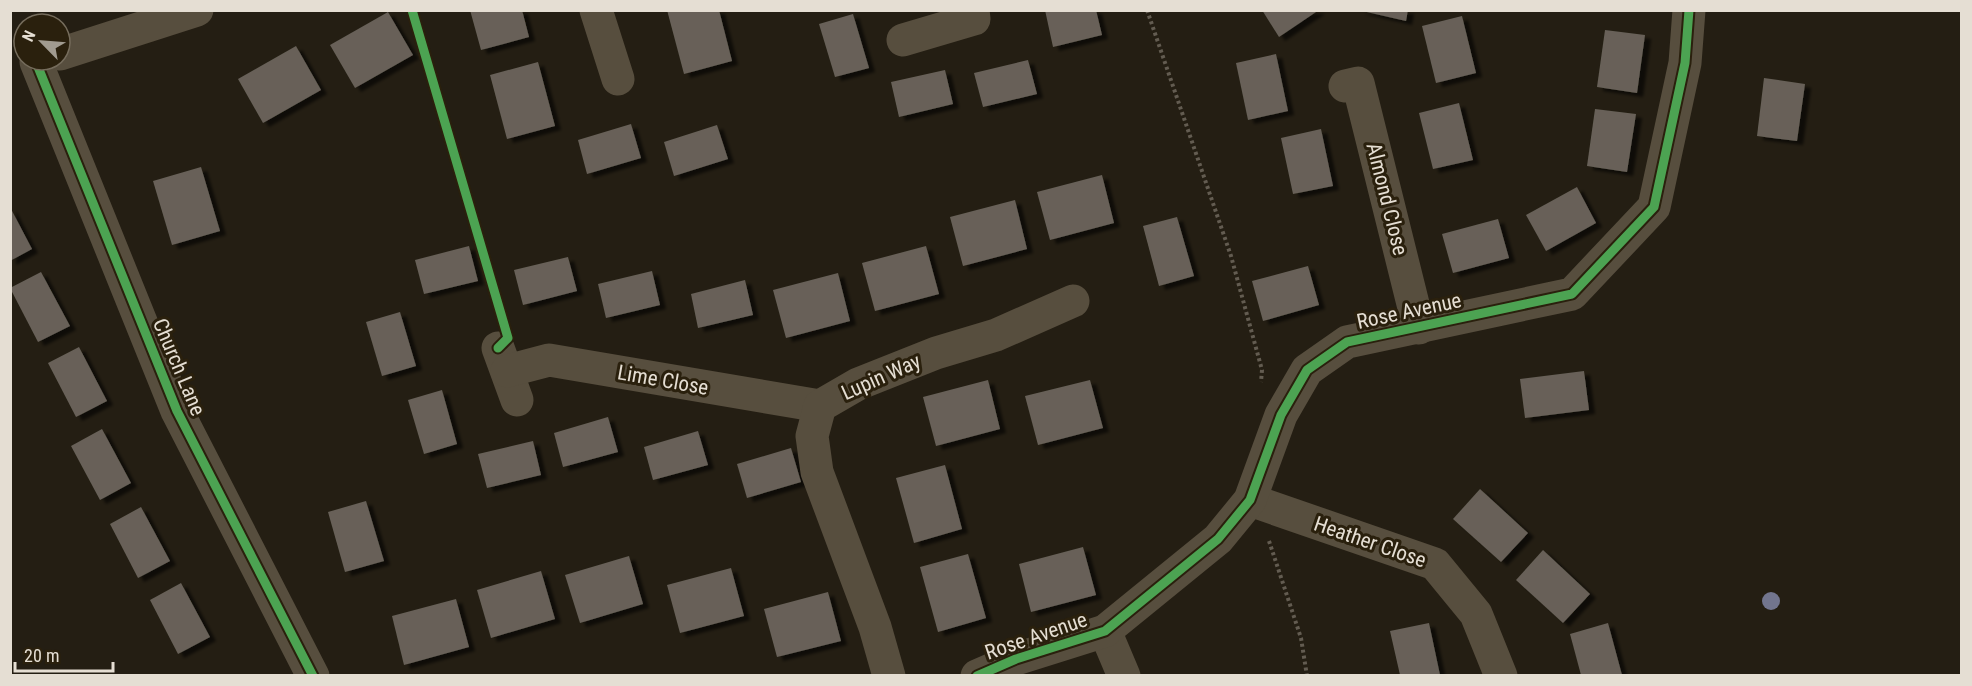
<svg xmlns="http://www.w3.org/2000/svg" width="1972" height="686" viewBox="0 0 1972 686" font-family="'Roboto Condensed',sans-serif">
  <defs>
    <filter id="shadow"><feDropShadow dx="6" dy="4" stdDeviation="1.5" flood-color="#0009"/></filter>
  </defs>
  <rect width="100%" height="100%" fill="#241e13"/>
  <g fill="#676158" filter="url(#shadow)">
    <path d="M470,10h52l7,27 -48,13z"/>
    <path d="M667,10h52l13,51 -48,13z"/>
    <path d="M1045,10h51l6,25 -49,12z"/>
    <path d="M1262,10h57l-40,27z"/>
    <path d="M1358,10h50l-2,11z"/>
    <path d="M388,12l25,43 -58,33 -25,-43z"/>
    <path d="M853,14l16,54 -34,9 -16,-53z"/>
    <path d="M1462,16l14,57 -40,10 -14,-57z"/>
    <path d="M1605,30l40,5 -8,58 -40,-6z"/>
    <path d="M296,46l25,44 -58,33 -25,-44z"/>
    <path d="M1276,54l12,57 -40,9 -12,-57z"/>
    <path d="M1028,60l9,34 -54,13 -9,-34z"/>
    <path d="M538,62l17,64 -48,13 -17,-64z"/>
    <path d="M945,70l8,34 -54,13 -8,-35z"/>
    <path d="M1764,78l41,6 -8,57 -40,-5z"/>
    <path d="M1459,103l14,57 -40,9 -14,-56z"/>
    <path d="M1595,109l41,5 -9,58 -40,-6z"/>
    <path d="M631,124l10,34 -54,16 -9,-34z"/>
    <path d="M717,125l11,34 -54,17 -10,-34z"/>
    <path d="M1321,129l12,57 -40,8 -12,-56z"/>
    <path d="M201,167l19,64 -48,14 -19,-64z"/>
    <path d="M1102,175l12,48 -64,17 -13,-48z"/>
    <path d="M1577,187l19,36 -50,28 -20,-36z"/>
    <path d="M1015,200l12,49 -64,17 -13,-49z"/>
    <path d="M10,207l22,42 -22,12z"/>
    <path d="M1177,217l17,59 -35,10 -16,-60z"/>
    <path d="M1498,219l11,39 -56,15 -11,-39z"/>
    <path d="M469,246l9,35 -54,13 -9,-34z"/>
    <path d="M926,246l13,48 -64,17 -13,-48z"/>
    <path d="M568,257l9,34 -54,14 -9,-35z"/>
    <path d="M1308,266l11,39 -56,16 -11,-40z"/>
    <path d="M652,271l8,34 -54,13 -8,-34z"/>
    <path d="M41,272l29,54 -32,16 -28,-54z"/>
    <path d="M838,273l12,48 -64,17 -13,-48z"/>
    <path d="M745,280l8,35 -55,13 -7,-34z"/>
    <path d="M400,312l16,54 -34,10 -16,-54z"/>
    <path d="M79,347l28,54 -31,16 -28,-54z"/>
    <path d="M1584,371l5,39 -64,8 -5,-39z"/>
    <path d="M988,380l12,49 -64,17 -13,-49z"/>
    <path d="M1090,380l13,48 -65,17 -13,-49z"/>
    <path d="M442,390l15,54 -33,10 -16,-54z"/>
    <path d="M608,417l10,35 -55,15 -9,-34z"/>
    <path d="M102,429l29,54 -31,17 -29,-54z"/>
    <path d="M698,431l10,34 -55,15 -9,-33z"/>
    <path d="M533,441l8,34 -54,13 -9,-34z"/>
    <path d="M791,448l10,34 -54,16 -10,-34z"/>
    <path d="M945,465l17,64 -48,14 -18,-65z"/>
    <path d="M1480,489l48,44 -27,29 -48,-43z"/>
    <path d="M366,501l18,60 -39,11 -17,-60z"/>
    <path d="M141,507l29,54 -32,17 -28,-54z"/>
    <path d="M1083,547l13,48 -65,17 -12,-48z"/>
    <path d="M1543,550l47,44 -27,29 -47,-43z"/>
    <path d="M968,554l18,64 -48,14 -18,-65z"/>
    <path d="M629,556l14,48 -63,19 -15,-48z"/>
    <path d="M731,568l13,48 -64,17 -13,-48z"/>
    <path d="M541,571l14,48 -64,19 -14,-48z"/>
    <path d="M181,583l29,54 -32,17 -28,-54z"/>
    <path d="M828,592l13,49 -64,16 -13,-48z"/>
    <path d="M456,599l13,48 -65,18 -12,-49z"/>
    <path d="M1429,623l11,52h-40l-10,-44z"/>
    <path d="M1608,623l14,52h-41l-11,-41z"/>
  </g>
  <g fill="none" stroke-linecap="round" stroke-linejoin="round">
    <g stroke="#635c51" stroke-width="4" stroke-dasharray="3 3" stroke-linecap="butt">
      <path d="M1147,10l84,246 31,114 -1,12"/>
      <path d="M1269,541l32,97 6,38"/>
    </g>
    <g stroke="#574e3e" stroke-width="33">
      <path d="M596,10l22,69"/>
      <path d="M903,40l71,-21 -1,-9"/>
      <path d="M60,54l137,-44"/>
      <path d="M36,62l141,349 136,265"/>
      <path d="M1345,86l13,-3 61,245"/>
      <path d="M498,348l19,52"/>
      <path d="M507,371l42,-11 271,46"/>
      <path d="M1250,500l185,64 41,50 25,62"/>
      <path d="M1105,631l19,45"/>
      <path d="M889,676l-14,-49 -58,-155 -5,-36 8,-30 38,-22 78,-31 60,-18 77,-34"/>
      <path d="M977,676l39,-17 89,-28 113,-92 32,-39 31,-85 26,-45 40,-28 225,-48 82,-87 31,-144 4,-53"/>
    </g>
    <g stroke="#2a200d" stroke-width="13">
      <g id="cycleway">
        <path d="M412,10l96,328 -10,10"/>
        <path d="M36,62l141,349 136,265"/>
        <path d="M977,676l39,-17 89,-28 113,-92 32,-39 31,-85 26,-45 40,-28 225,-48 82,-87 31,-144 4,-53"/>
      </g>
    </g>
    <use href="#cycleway" stroke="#4ca352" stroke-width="9"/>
  </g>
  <circle fill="#72758e" cx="1771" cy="601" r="9"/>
  <g text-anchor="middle" stroke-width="6" stroke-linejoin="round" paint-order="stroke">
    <g font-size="21" fill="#e5ded3" stroke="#2a200d">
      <text transform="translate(1387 199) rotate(76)" y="7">Almond Close</text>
      <text transform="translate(1409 311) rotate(-12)" y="7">Rose Avenue</text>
      <text transform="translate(179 367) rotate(67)" y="7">Church Lane</text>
      <text transform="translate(881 377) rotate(-24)" y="7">Lupin Way</text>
      <text transform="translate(663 380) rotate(10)" y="7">Lime Close</text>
      <text transform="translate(1370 542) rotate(19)" y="7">Heather Close</text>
      <text transform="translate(1036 636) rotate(-19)" y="7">Rose Avenue</text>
    </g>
  </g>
  <rect width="1972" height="686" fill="none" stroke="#e5ded3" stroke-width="24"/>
  <g transform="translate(42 42) rotate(295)"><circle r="28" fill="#2a200d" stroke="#756c5c" stroke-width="1.5"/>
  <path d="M0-4.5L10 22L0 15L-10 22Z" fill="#a19b90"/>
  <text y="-9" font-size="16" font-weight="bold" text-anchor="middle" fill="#e5ded3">N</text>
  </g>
  <path d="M15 662v9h98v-9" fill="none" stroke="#e5ded3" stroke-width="3"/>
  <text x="24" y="662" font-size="18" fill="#e5ded3" stroke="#2a200d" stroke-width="4.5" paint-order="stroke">20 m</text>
</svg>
